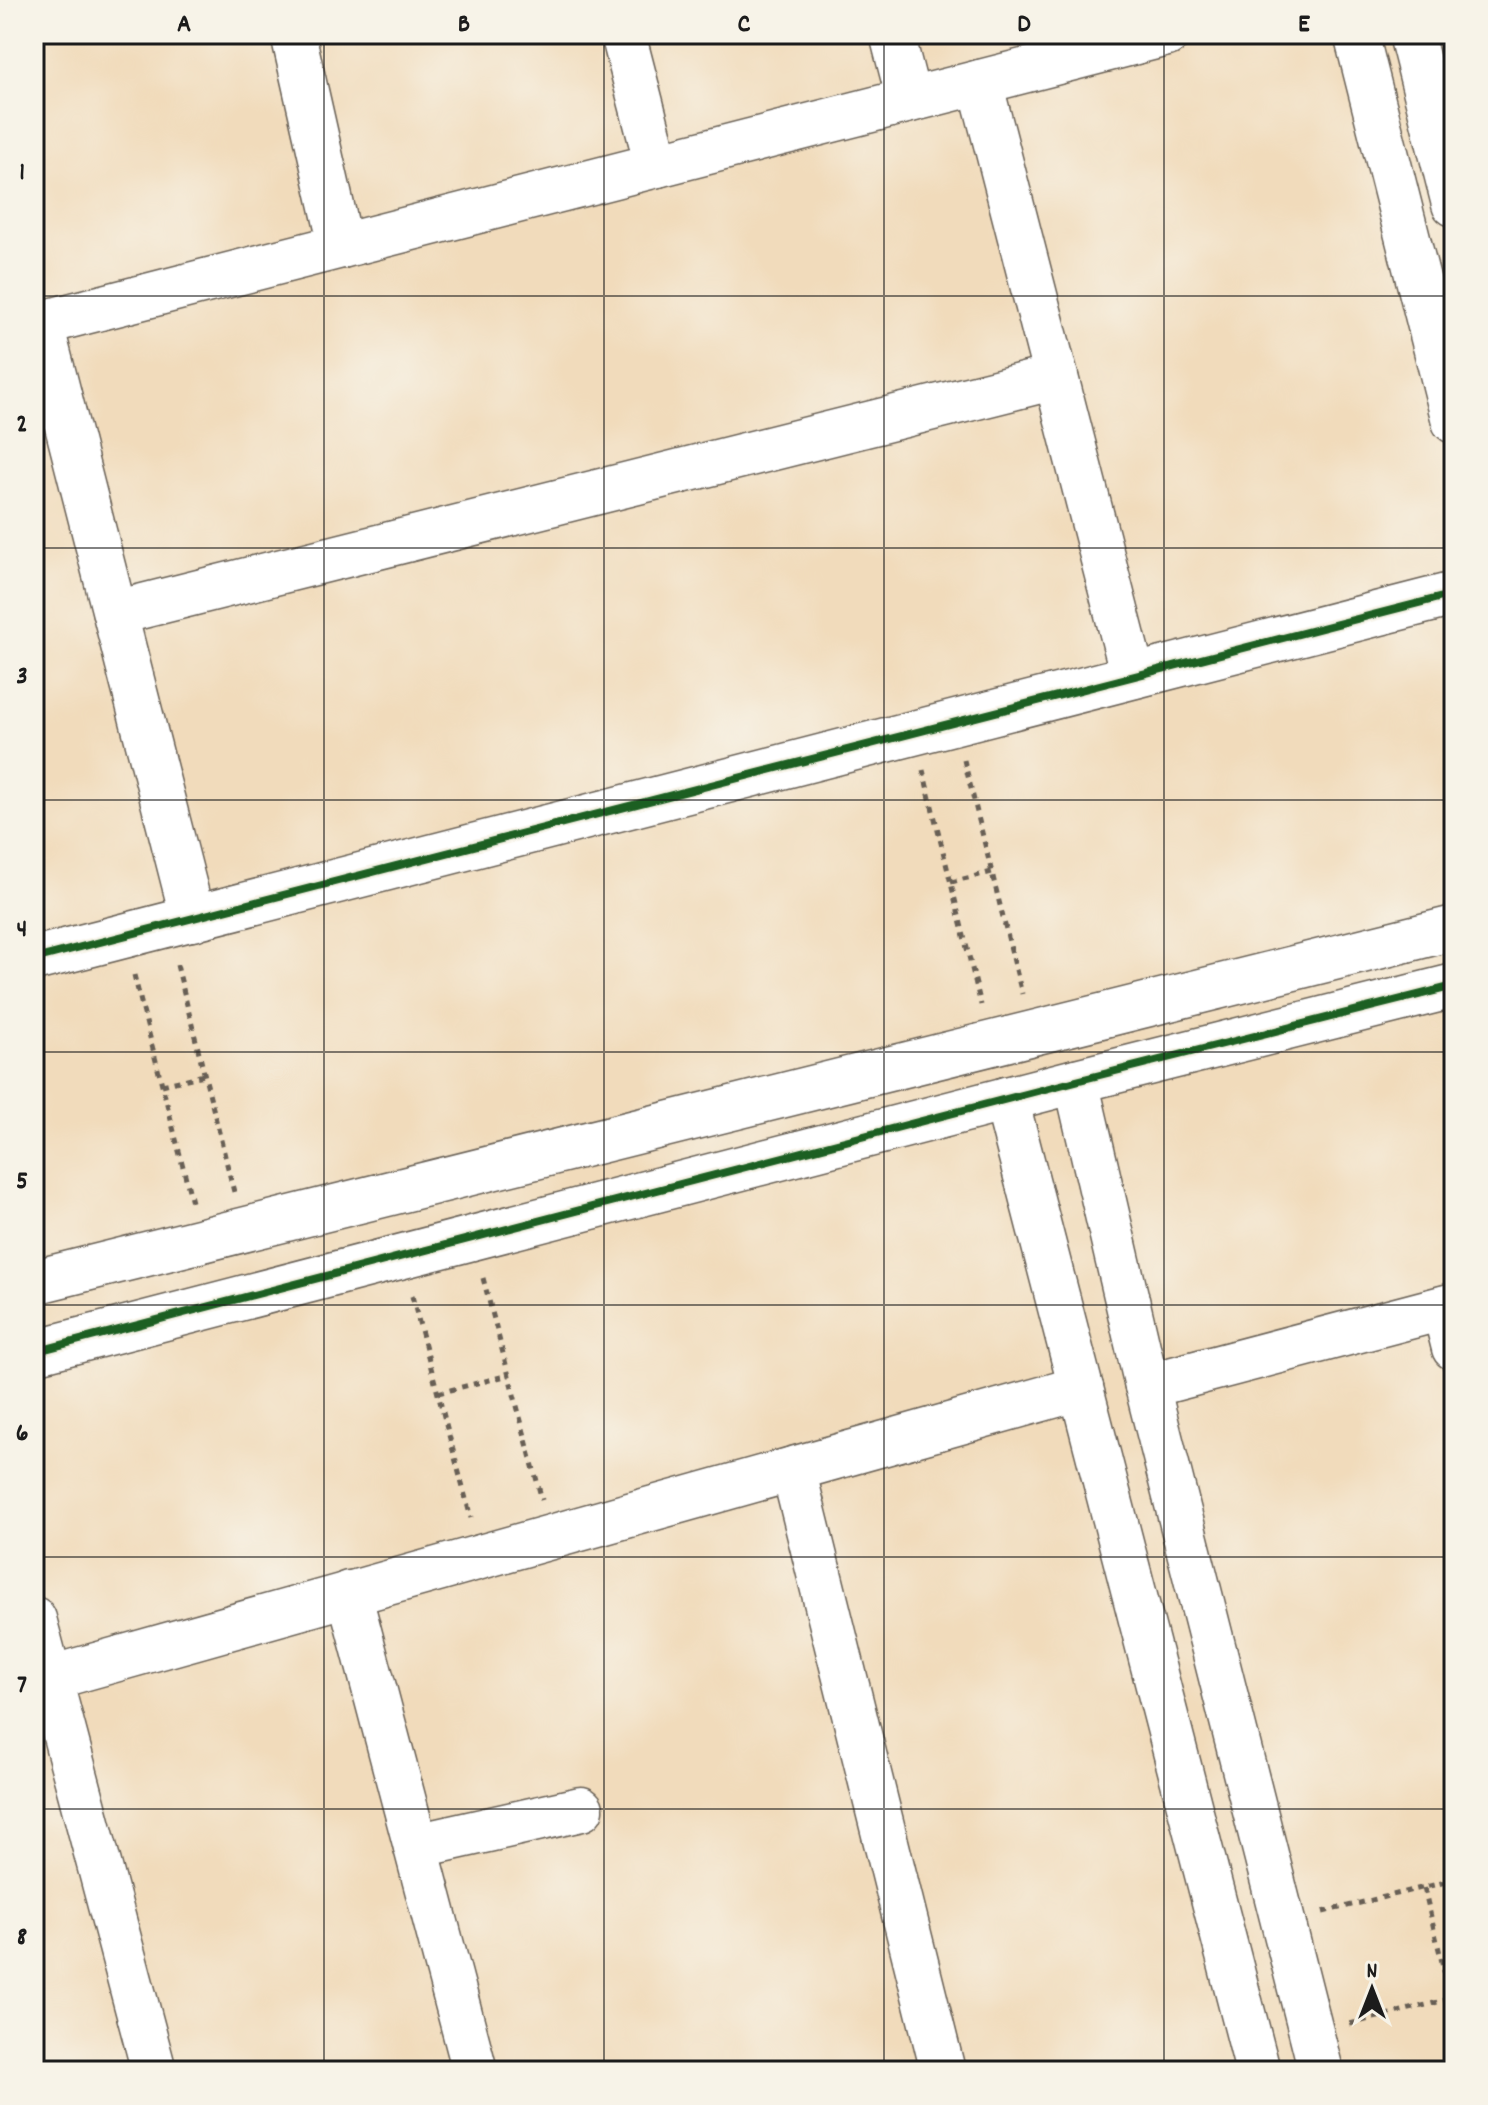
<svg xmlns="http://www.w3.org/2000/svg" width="1488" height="2105" viewBox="0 0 1488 2105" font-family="Dekko,sans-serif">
  <rect width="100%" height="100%" fill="#f7f3e8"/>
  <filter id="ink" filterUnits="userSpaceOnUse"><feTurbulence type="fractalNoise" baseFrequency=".0125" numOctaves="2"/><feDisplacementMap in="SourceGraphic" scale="16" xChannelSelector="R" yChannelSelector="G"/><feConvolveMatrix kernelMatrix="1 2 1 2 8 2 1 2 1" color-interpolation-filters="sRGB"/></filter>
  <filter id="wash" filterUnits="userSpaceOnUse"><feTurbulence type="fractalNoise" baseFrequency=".006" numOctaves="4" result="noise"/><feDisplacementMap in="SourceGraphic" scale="32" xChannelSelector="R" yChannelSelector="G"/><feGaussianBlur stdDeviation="1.8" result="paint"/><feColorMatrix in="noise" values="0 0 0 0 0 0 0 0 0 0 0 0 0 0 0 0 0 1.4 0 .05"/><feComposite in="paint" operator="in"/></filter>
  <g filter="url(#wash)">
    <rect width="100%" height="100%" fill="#f1dbbb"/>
  </g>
  <g filter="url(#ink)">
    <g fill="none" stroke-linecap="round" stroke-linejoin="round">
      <g stroke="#675f54" stroke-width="47">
        <g id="minor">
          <path d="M293,34l48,212"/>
          <path d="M623,34l34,131"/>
          <path d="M892,34l17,66"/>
          <path d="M1356,34l98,387"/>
          <path d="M1411,34l43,170"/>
          <path d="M980,82l153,594"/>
          <path d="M41,324l152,595"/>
          <path d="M34,325l1133,-291"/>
          <path d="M115,613l941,-236"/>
          <path d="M34,959l1420,-365"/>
          <path d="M1076,1081l71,305 174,685"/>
          <path d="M1006,1099l252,972"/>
          <path d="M34,1282l1420,-354"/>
          <path d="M1444,1308l10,40"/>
          <path d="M34,1352l1042,-271 378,-95"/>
          <path d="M1147,1386l307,-81"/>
          <path d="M793,1469l150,602"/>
          <path d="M349,1593l126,478"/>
          <path d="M34,1619l120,452"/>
          <path d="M50,1678l1031,-290"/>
          <path d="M416,1846l165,-37"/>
        </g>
      </g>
      <g stroke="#675f54" stroke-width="5" stroke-dasharray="6 6" stroke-linecap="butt">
        <path d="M964,760l58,234"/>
        <path d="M923,770l58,235"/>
        <path d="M951,882l41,-10"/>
        <path d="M177,965l57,227"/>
        <path d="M134,975l58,227"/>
        <path d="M162,1085l42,-10"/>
        <path d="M483,1278l59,222"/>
        <path d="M412,1296l59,222"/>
        <path d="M438,1393l71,-18"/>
        <path d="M1424,1888l27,111"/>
        <path d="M1323,1912l131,-32"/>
        <path d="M1350,2024l104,-26"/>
      </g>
      <use href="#minor" stroke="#fff" stroke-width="44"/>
      <g stroke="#f7f3e8" stroke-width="13">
        <g id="cycleway">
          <path d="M34,959l1420,-365"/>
          <path d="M34,1352l1042,-271 378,-95"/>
        </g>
      </g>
      <use href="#cycleway" stroke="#1b5e20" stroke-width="8"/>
    </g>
  </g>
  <path fill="none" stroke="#1c1c1c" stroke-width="2" stroke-opacity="0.55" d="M324,34v2037M604,34v2037M884,34v2037M1164,34v2037M34,296h1420M34,548h1420M34,800h1420M34,1052h1420M34,1305h1420M34,1557h1420M34,1809h1420"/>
  <rect width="1488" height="2105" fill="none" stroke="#f7f3e8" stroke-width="88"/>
  <g transform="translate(1372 1989)" stroke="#f7f3e8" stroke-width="6" paint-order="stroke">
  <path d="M0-6L14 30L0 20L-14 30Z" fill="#1c1c1c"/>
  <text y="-12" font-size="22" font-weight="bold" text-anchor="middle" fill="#1c1c1c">N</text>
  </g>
  <rect x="44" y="44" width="1400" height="2017" fill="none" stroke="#1c1c1c" stroke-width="3"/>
  <g font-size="26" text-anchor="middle" font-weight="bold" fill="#1c1c1c">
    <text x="184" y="31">A</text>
    <text x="464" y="31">B</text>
    <text x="744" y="31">C</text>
    <text x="1024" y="31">D</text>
    <text x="1304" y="31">E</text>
    <text x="22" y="179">1</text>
    <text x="22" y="431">2</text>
    <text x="22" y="683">3</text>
    <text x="22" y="936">4</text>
    <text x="22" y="1188">5</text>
    <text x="22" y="1440">6</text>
    <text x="22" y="1692">7</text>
    <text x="22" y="1944">8</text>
  </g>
</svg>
